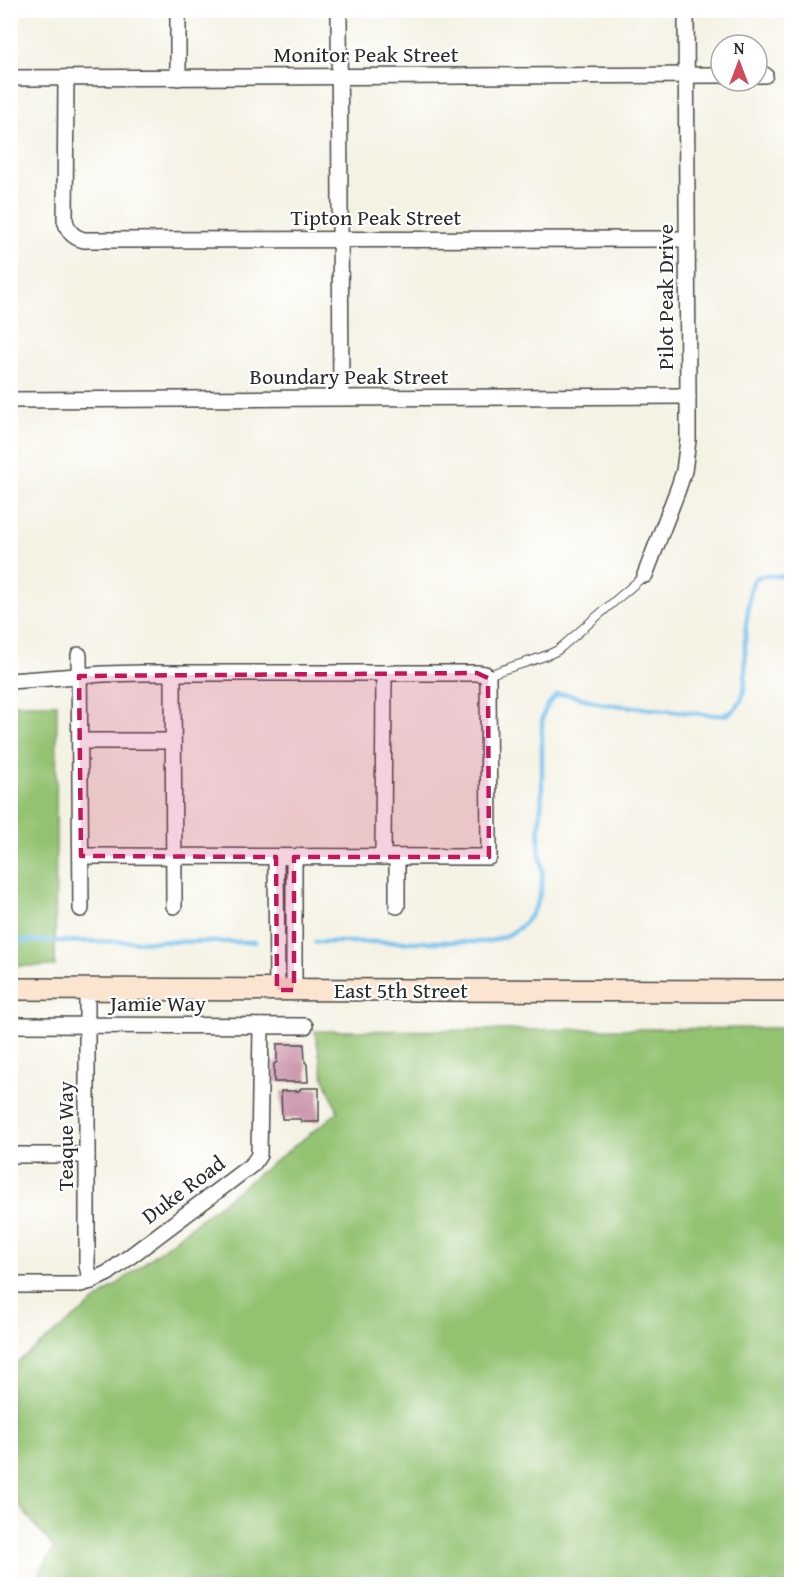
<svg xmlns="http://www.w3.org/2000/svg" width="802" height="1595" viewBox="0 0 802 1595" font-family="'Gentium Book Plus',serif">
  <rect width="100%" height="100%" fill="#fff"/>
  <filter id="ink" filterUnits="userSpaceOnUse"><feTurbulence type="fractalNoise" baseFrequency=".0167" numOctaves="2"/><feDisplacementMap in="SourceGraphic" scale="12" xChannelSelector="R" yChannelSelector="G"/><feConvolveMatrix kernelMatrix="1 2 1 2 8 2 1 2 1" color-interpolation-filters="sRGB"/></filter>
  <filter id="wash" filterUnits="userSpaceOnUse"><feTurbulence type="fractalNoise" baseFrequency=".008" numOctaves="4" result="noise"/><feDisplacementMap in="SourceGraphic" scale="24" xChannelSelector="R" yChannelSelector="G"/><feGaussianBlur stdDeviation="1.35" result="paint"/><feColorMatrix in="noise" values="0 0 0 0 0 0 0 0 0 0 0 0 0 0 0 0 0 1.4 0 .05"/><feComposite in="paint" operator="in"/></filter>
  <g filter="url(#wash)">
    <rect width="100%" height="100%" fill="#f4f2e3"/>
    <g fill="#93c271" stroke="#5f764e" stroke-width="1.5">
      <path d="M11,704h46l-2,262h-44z"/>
      <path d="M791,1028v556h-758l21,-36 -43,-52v-129l327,-255 -15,-37 -8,-44z"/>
    </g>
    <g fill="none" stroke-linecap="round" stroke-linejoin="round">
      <g stroke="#72bfec" stroke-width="4.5">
        <path d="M10,941l245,1"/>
        <path d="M315,942h169c41,-6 61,-36 58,-76 -1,-8 -3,-15 -3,-23 0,-17 2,-34 3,-51 0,-24 0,-47 0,-70l1,-7 6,-12 8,-8 9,-1 37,10 110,11c4,0 10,1 14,-1 25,-9 17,-51 18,-72 0,-14 2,-27 4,-41 1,-7 1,-17 6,-22 6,-6 28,-2 37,-2"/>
      </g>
    </g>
    <g id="blocks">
      <g fill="#cd9bb0">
        <path d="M277,1044h27l1,18 2,2 1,18h-34v-18l3,-2z"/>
        <path d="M301,1088h18v34h-17l-2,-3h-18l-1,-28h18z"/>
      </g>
    </g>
  </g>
  <g filter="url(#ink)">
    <use href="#blocks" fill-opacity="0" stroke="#494947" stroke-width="1.5"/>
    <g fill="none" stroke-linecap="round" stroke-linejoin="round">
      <g stroke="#494947" stroke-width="10">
        <path id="lane" d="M487,676c23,-11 49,-14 71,-26l87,-75"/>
      </g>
      <g stroke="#494947" stroke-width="18">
        <g id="street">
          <path d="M178,10v68"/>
          <path d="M339,10l2,388"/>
          <path d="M757,75h8"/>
          <path d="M10,78l711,-3"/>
          <path d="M66,78l-1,142c3,11 7,17 19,20l603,-1"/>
          <path d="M10,400l678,-4"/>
          <path d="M645,575l33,-86 6,-18 4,-31v-44l-2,-386"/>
          <path d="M79,655l2,254"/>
          <path d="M173,673l1,233"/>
          <path d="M10,681l93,-7 39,-1h335l8,1 3,4 1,179 -408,-1"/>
          <path d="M80,741h93"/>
          <path d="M276,857l1,133"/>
          <path d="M294,857v133"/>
          <path d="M383,857l1,-184"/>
          <path d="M397,857v49"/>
          <path d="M87,989v277l4,15"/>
          <path d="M10,1025l295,1"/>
          <path d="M10,1155h77"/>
          <path d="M10,1285h67l14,-4 17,-8 145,-109 6,-9 2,-129"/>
        </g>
      </g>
      <g stroke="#494947" stroke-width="24">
        <path id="secondary" d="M10,989l782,2"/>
      </g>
      <use href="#lane" stroke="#fff" stroke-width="8"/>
      <use href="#street" stroke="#fff" stroke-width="15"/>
      <use href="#secondary" stroke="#fce5d0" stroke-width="21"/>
    </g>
  </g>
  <path fill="#c2185b" fill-opacity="0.2" stroke="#c2185b" stroke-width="4.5" stroke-dasharray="12 8" stroke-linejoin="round" d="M477,673l11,5 1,179h-195v133h-17l-1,-133 -195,-1 -2,-180z"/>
  <g text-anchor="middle" stroke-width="4.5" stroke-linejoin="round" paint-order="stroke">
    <g font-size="22" fill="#2b2b2b" stroke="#fff">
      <text x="366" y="62">Monitor Peak Street</text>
      <text x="376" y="225">Tipton Peak Street</text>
      <text transform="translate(665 297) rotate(-90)" y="8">Pilot Peak Drive</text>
      <text x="349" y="384">Boundary Peak Street</text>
      <text x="401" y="998">East 5th Street</text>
      <text x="158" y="1011">Jamie Way</text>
      <text transform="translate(65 1136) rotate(-90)" y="8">Teaque Way</text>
      <text transform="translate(183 1189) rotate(-37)" y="8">Duke Road</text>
    </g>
  </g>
  <rect width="802" height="1595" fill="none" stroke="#fff" stroke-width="36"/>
  <g transform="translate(739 63)"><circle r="28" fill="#ffffff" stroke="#aaaaaa" stroke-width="1.5"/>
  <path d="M0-4.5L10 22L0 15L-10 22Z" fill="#d1495b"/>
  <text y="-9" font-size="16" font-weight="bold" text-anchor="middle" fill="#2b2b2b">N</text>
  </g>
</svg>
